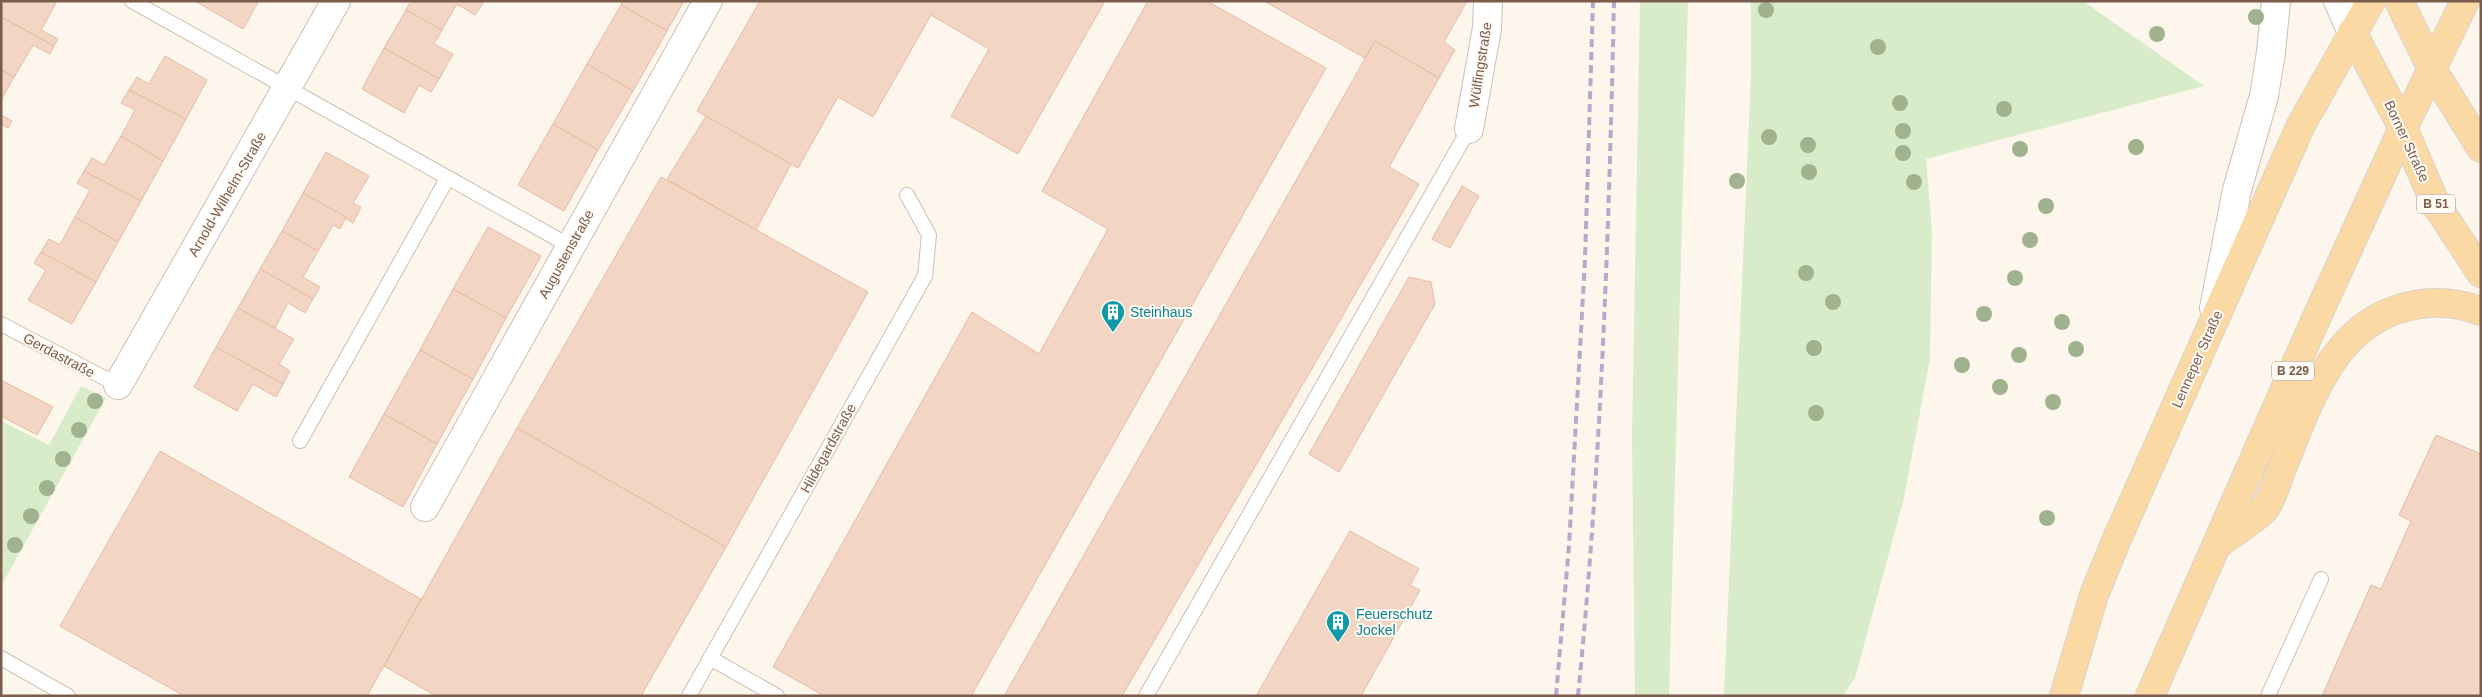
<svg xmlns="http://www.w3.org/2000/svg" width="2482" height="697" viewBox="0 0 2482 697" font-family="Helvetica,sans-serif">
  <rect width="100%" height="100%" fill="#fdf6ec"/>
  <g fill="#d8ecc9">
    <path d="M1640,1h48l-19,695h-34l-3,-260z"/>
    <path d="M1751,1h332l121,85 -278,73 6,72 -2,127 -26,140 -49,180 -12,18h-119l27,-620z"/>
    <path d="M81,386l25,12 -105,188v-165l48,24z"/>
  </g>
  <g fill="#f3d5c3" stroke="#e6bba3">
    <path d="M1,1h56l-16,29 17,9 -4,7 -53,-29z"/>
    <path d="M195,1h64l-16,28z"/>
    <path d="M411,1h69l3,2 -8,12 -18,-11 -15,26 -36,-20z"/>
    <path d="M623,1h61l-17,30 -46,-26z"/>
    <path d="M760,1h345l-87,153 -67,-38 38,-67 -58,-34 -58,102 -35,-20 -40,71 -101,-57z"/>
    <path d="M1148,1h59l119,67 -355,628h-147l-51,-29 199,-355 67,42 69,-125 -66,-38z"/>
    <path d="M1264,1h203l-23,41 11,8 -16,28 -64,-37 -10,17z"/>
    <path d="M621,5l46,26 -34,60 -46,-27z"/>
    <path d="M406,10l36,20 -8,14 19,10 -14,25 -55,-31z"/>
    <path d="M1,17l53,29 -4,8 -17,-9 -19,32 -13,-7z"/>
    <path d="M1375,41l64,37 -50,89 30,17 -297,512h-118z"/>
    <path d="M384,48l55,31 -8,13 -12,-7 -15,28 -42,-24z"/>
    <path d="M165,56l42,24 -21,39 -57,-29 8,-13 12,7z"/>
    <path d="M587,64l46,27 -35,59 -45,-26z"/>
    <path d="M1,70l13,7 -13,23z"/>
    <path d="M129,90l57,29 -23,42 -42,-25 14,-26 -14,-7z"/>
    <path d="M1,115l11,6 -4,7 -7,-4z"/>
    <path d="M706,116l85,48 -35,66 -89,-51z"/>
    <path d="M553,124l45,26 -34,61 -46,-26z"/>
    <path d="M121,136l42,25 -22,40 -57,-30 8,-13 12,7z"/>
    <path d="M326,152l43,24 -16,27 8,4 -8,16 -50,-30z"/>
    <path d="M84,171l57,30 -23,41 -43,-25 15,-27 -13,-7z"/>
    <path d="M661,177l207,115 -142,255 -209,-119z"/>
    <path d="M1462,186l17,10 -29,52 -18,-9z"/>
    <path d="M303,193l43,24 -6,12 -7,-4 -15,26 -36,-20z"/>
    <path d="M75,217l43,25 -22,40 -55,-30 8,-13 11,6z"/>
    <path d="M488,227l53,29 -35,62 -53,-29z"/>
    <path d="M282,231l36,20 -15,26 17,10 -7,12 -53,-30z"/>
    <path d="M41,252l55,30 -24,42 -44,-24 18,-30 -12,-7z"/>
    <path d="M260,269l53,30 -8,14 -17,-10 -13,25 -37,-20z"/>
    <path d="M1409,277l22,5 4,22 -96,168 -30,-18z"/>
    <path d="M453,289l53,29 -33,61 -53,-29z"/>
    <path d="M238,308l56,31 -15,25 11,7 -7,13 -67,-37z"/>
    <path d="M216,347l67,37 -7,13 -23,-13 -16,27 -43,-24z"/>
    <path d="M420,350l53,29 -36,65 -53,-30z"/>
    <path d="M1,380l52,27 -16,28 -36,-19z"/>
    <path d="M384,414l53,30 -34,63 -54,-30z"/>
    <path d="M517,428l209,119 -85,149h-205l-52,-30z"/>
    <path d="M2436,435l45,19v242h-159l49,-111 10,4 30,-68 -12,-6z"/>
    <path d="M160,451l261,148 -54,97h-183l-124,-70z"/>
    <path d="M1350,531l69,38 -9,16 10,5 -59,106h-105z"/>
  </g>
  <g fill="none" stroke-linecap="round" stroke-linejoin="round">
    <g stroke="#d1beb0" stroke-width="16">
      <g id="service">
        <path d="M132,1l438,245"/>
        <path d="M1,324l117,61"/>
        <path d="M300,441l147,-262"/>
        <path d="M1,658l67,38"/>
        <path d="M710,658l67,38"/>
        <path d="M689,696l236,-420 4,-41 -22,-40"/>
        <path d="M1146,696l323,-567"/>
        <path d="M2268,696l53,-117"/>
      </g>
    </g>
    <g stroke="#d1beb0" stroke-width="30">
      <g id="minor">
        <path d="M1469,129l18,-101 1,-27"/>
        <path d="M118,385l218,-384"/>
        <path d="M425,507l283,-506"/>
      </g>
    </g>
    <g stroke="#d1beb0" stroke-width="30">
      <g id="tertiary">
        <path d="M2338,1l14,31"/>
        <path d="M2214,308l23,-118 27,-94 7,-44 5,-51"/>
      </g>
    </g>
    <g stroke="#dad1cd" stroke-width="30">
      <g id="primary">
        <path d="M2399,1l33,68 49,79"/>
        <path d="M2352,32l51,96 32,75 46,70"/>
        <path d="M2218,544c10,-8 42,-28 48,-37 7,-11 11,-26 16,-39 25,-60 48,-138 117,-159 29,-9 54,-8 82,2"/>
        <path d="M2064,696l30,-101 22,-54 185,-416 70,-124"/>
        <path d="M2150,696l161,-366 92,-202 62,-127"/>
      </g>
    </g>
    <use href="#service" stroke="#fff" stroke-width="14"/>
    <use href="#minor" stroke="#fff" stroke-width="28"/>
    <use href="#tertiary" stroke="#fff" stroke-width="28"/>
    <use href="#primary" stroke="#fbd9a5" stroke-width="28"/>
    <g stroke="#b9a8c9" stroke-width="4" stroke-dasharray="8 5" stroke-linecap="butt">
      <path d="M1556,696l13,-150 16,-286 8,-259"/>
      <path d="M1578,696c23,-231 31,-463 36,-695"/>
    </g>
  </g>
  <g fill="#a0b28e">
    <circle cx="1766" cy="10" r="8"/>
    <circle cx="2256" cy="17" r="8"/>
    <circle cx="2157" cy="34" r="8"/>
    <circle cx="1878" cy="47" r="8"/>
    <circle cx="1900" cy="103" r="8"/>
    <circle cx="2004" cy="109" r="8"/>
    <circle cx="1903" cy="131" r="8"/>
    <circle cx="1769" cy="137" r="8"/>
    <circle cx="1808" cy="145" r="8"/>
    <circle cx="2136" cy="147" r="8"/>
    <circle cx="2020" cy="149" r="8"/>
    <circle cx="1903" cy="153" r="8"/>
    <circle cx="1809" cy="172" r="8"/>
    <circle cx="1737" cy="181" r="8"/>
    <circle cx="1914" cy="182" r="8"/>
    <circle cx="2046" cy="206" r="8"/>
    <circle cx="2030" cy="240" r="8"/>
    <circle cx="1806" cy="273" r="8"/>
    <circle cx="2015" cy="278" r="8"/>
    <circle cx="1833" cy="302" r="8"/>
    <circle cx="1984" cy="314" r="8"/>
    <circle cx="2062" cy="322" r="8"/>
    <circle cx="1814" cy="348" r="8"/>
    <circle cx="2076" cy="349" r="8"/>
    <circle cx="2019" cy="355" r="8"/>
    <circle cx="1962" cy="365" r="8"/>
    <circle cx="2000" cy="387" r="8"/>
    <circle cx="95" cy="401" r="8"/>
    <circle cx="2053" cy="402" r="8"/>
    <circle cx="1816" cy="413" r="8"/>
    <circle cx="79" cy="430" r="8"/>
    <circle cx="63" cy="459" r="8"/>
    <circle cx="47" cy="488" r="8"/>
    <circle cx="31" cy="516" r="8"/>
    <circle cx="2047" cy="518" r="8"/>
    <circle cx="15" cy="545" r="8"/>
  </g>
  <defs>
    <g id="building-pin" transform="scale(1.25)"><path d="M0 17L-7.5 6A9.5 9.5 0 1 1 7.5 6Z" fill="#0f9aa8" stroke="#fffaf3"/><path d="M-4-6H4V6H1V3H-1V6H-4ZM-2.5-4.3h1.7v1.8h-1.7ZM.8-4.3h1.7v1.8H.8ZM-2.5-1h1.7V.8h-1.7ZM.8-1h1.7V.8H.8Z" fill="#fff"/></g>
  </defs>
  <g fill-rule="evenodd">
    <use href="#building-pin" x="1113" y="312"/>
    <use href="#building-pin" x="1338" y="622"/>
  </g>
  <g text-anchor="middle" stroke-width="4" stroke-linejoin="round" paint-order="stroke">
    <g fill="#fffaf3" stroke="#a28b7f" stroke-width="1">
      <rect x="2417" y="194.5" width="38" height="19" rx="4"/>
      <rect x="2272" y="361.5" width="42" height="19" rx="4"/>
    </g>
    <g font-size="12" font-weight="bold" fill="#7a5c4d">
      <text x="2436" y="208">B 51</text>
      <text x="2293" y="375">B 229</text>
    </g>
    <g font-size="14" fill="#7a5c4d" stroke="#fffaf3">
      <text transform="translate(1480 65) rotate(-81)" y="5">Wülfingstraße</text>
      <text transform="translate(2407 141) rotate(65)" y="5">Borner Straße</text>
      <text transform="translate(227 194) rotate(-60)" y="5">Arnold-Wilhelm-Straße</text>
      <text transform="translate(566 254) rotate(-61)" y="5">Augustenstraße</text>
      <text transform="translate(59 355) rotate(28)" y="5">Gerdastraße</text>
      <text transform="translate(2197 359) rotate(-66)" y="5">Lenneper Straße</text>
      <text transform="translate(828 448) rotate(-61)" y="5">Hildegardstraße</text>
    </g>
    <g font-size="14" fill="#0d838f" stroke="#fffaf3" text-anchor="start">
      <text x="1130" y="317">Steinhaus</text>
      <text x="1356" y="619">Feuerschutz<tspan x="1356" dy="16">Jockel</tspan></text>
    </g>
  </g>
  <rect width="2482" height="697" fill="none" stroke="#7a5c4d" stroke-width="5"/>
</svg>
